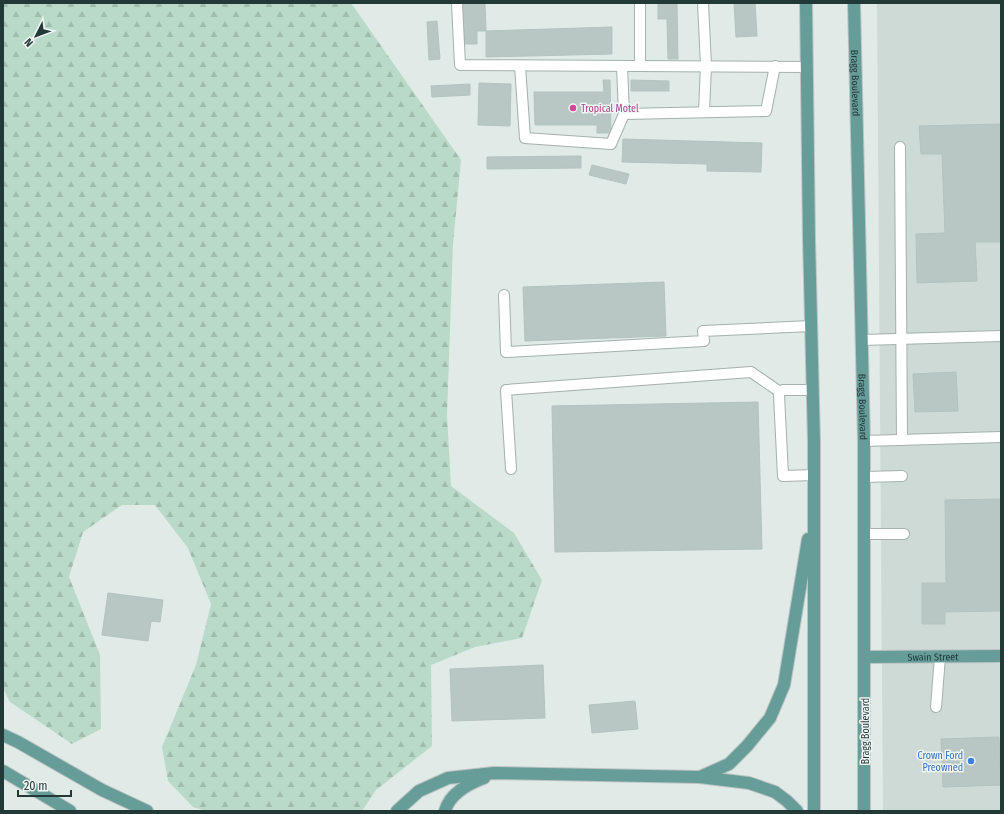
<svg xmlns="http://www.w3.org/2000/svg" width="1004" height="814" viewBox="0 0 1004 814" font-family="'Fira Sans Condensed',sans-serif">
  <defs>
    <pattern id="forest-firs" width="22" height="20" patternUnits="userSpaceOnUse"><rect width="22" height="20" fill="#badac9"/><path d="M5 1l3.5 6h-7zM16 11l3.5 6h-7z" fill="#a0bcad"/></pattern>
  </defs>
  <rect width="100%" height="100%" fill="#e0eae7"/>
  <path fill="#cedad6" d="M877,3h124v808h-118z"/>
  <path fill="url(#forest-firs)" d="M3,3h348l110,157 -8,84 -6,171 4,71 63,47 28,47 -20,58 -47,9 -44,18 1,81 -56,44 -14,21h-156l-13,-4 -25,-26 -6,-34 34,-82 15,-61 -23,-56 -33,-43h-33l-39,27 -14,45 31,78 1,74 -29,15 -62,-42 -7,-14z"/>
  <g fill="#b8c7c4" stroke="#b3c3bf">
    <path d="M461,3h24l1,28h-9v13h-14z"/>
    <path d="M658,3h19l1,56h-10l-1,-40h-9z"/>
    <path d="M734,3h21l2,33 -21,1z"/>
    <path d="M437,21l3,38 -11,1 -2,-38z"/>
    <path d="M612,27v27l-126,3v-26z"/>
    <path d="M603,80h7l1,53h-14v-8h-62l-1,-33h70z"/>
    <path d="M631,80l38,1v10h-38z"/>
    <path d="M479,83l32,1 -1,42 -32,-1z"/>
    <path d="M470,84v11l-38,2 -1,-11z"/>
    <path d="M1001,124v118h-26l2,39 -60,2 -1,-49 29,-1 -3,-79h-21l-2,-28z"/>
    <path d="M623,139l139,4 -1,29 -54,-1v-7l-85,-2z"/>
    <path d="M581,156v12l-94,1v-12z"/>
    <path d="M592,165l37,9 -3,10 -37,-9z"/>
    <path d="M664,282l2,54 -141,5 -2,-54z"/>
    <path d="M956,372l2,39 -43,1 -2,-38z"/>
    <path d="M758,402l4,147 -207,3 -3,-146z"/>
    <path d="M1001,499v112l-56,1v12h-23v-41h24l-1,-83z"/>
    <path d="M108,593l55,7 -3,22 -9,-1 -3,20 -46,-6z"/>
    <path d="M543,665l2,53 -93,3 -2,-52z"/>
    <path d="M635,701l3,28 -46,4 -3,-28z"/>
    <path d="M999,737l2,48 -58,2 -2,-48z"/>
  </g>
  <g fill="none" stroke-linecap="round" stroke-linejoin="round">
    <g stroke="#a3b1af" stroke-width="12">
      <g id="lane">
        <path d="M457,3l3,62 347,2"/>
        <path d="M640,3v63"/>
        <path d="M703,3l3,63 -2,46"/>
        <path d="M520,66l5,72 86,6 13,-30 142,-3 9,-45"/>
        <path d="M622,66l2,48"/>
        <path d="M900,147l2,293"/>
        <path d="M504,295l2,57 198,-11 -1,-10 108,-5"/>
        <path d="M862,340l139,-4"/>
        <path d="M813,390h-30l-3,2 -1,3 4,81 31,-1"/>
        <path d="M864,441l137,-4"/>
        <path d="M511,469l-5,-79 245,-18 29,20"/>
        <path d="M865,477l37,-1"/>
        <path d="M865,534h39"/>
        <path d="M936,707l4,-50"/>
      </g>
    </g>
    <g stroke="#bdc4c3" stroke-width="14">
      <g id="primary">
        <path d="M806,3l3,236 5,203v369"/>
        <path id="s1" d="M854,3l10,438v370"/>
        <path id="s2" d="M865,657l136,-1"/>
        <path d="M3,735l15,7 84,48 45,21"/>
        <path d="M3,771l67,40"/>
        <path d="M700,777l29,-13 18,-18 23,-28 14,-33 24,-146"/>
        <path d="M397,811l22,-20 29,-13 46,-5 205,4 50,6 26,9 12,9 10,10"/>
        <path d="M445,811c5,-18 23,-27 39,-33"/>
      </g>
    </g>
    <use href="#lane" stroke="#fff" stroke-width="10"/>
    <use href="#primary" stroke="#679d99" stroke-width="12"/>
  </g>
  <circle fill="#d1479c" stroke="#f0f7f5" stroke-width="1.5" cx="573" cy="108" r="4"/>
  <circle fill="#3f7fe0" stroke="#f0f7f5" stroke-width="1.5" cx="971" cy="761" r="4"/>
  <g text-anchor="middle" stroke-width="3" stroke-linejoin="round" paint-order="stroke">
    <g font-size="10" fill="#223937" stroke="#f0f7f5">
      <text dy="4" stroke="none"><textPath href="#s1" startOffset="80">Bragg Boulevard</textPath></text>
      <text dy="4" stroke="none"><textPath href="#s1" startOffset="404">Bragg Boulevard</textPath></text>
      <text dy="4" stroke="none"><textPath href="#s2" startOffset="68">Swain Street</textPath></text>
      <text transform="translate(865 731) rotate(-90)" y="4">Bragg Boulevard</text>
    </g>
    <g font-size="10" fill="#b23c85" stroke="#f0f7f5" text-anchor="start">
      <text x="581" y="112">Tropical Motel</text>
    </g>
    <g font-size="10" fill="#366cbe" stroke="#f0f7f5" text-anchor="end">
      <text x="963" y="759">Crown Ford<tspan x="963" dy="12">Preowned</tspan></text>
    </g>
  </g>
  <rect width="1004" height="814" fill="none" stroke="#223937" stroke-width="8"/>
  <g transform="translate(36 36) rotate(228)" stroke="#f0f7f5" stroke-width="3" paint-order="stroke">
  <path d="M0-3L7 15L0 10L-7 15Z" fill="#223937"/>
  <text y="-6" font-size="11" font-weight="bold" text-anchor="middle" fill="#223937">N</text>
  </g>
  <path d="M18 790v6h53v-6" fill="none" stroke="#223937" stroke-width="2"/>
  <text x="24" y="790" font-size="12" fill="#223937" stroke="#f0f7f5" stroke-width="3" paint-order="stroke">20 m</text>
</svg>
